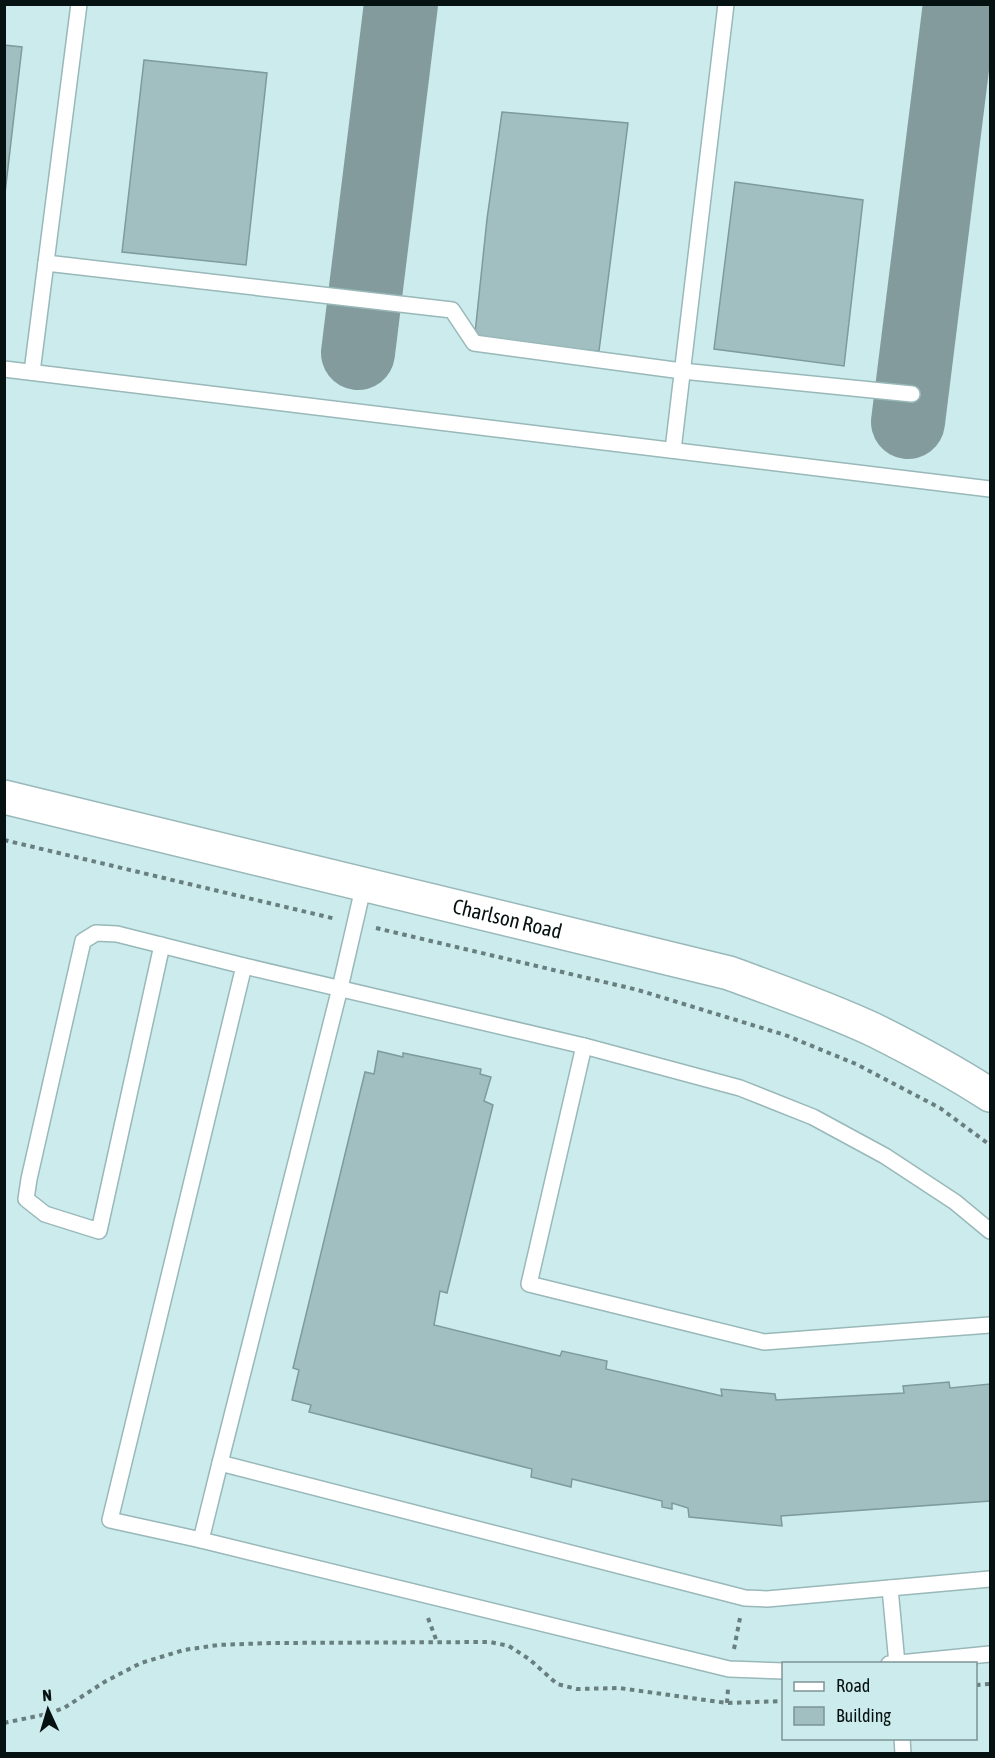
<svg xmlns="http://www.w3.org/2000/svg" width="995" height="1758" viewBox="0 0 995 1758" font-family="'Asap Condensed',sans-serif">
  <rect width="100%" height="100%" fill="#ccebec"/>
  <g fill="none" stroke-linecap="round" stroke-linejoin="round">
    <g stroke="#839b9c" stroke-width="74">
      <path d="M358,353l43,-349"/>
      <path d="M908,422l52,-418"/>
    </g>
  </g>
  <g fill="#a1bfc0" stroke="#7e9b9c" stroke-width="1.5">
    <path d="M4,45l18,2 -18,155z"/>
    <path d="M144,60l123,13 -21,192 -124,-13z"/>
    <path d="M502,112l126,11 -29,228 -125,-8 13,-124z"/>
    <path d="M735,182l128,18 -19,166 -130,-17z"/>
    <path d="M378,1051l25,6v-4l78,16 -1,5 11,3 -7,24 9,4 -46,188 -7,-2 -6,34 126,31 2,-5 45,10 -1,8 116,27 -1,-7 54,5 1,6 128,-7 -1,-7 46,-4 1,6 40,-4v117l-209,15 1,10 -93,-9 -1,-9 -16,-5v6l-10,-2v-6l-90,-22 -1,8 -40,-10 1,-8 -223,-57 2,-7 -19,-5 7,-30 -6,-2 72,-296 9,2z"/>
  </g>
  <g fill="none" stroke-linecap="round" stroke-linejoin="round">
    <g stroke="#99b8b9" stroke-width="18">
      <g id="service">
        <path d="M46,263l406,47 22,33 208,28 230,23"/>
        <path d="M4,369l986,120"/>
        <path d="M32,372l47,-368"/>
        <path d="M673,450l53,-446"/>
        <path d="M162,945l-63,286 -54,-17 -19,-15 3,-20 54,-238 13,-8 21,1 127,32 -134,554 91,20"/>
        <path d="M244,966l340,80 156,42 73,29 72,39 70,46 35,29"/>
        <path d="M584,1046l-55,238 235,58 226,-17"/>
        <path d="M220,1463l120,-475 24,-104"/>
        <path d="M890,1588l7,76"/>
        <path d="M889,1664l101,-10"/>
        <path d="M784,1671l-55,-2 -528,-129 19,-77 525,135 22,1 223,-20"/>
        <path d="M902,1738l1,16"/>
      </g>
    </g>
    <g stroke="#99b8b9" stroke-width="36">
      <g id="tertiary">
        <path id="s1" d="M4,797l725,176c49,18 98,35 145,57 40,20 79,41 116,65"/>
      </g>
    </g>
    <g stroke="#697e7e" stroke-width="4" stroke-dasharray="4.5 4.5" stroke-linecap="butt">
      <path d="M4,840l332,79"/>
      <path d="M376,928l262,62 147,45 71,29 84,44 50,37"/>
      <path d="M428,1618l9,24"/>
      <path d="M734,1649l6,-31"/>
      <path d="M976,1685l14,-1"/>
      <path d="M727,1703l1,-14"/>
      <path d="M4,1723l43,-9 17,-6 42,-27 35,-18 43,-13 34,-5 53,-2 219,-1 19,4 20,13 28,25 20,5 42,-1 108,15 57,-2"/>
    </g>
    <use href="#service" stroke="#fff" stroke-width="15"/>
    <use href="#tertiary" stroke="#fff" stroke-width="33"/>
  </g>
  <g text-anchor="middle" stroke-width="4.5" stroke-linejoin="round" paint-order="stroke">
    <g font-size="21" fill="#061111" stroke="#ccebec">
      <text dy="7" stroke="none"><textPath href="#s1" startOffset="518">Charlson Road</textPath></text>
    </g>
  </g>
  <rect width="995" height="1758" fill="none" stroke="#061111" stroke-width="12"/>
  <rect x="782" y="1662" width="195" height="78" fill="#ccebec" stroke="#7d9494" stroke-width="1.5"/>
  <rect x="794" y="1682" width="30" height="9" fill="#ffffff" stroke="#7d9494" stroke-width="1.5"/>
  <text x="836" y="1692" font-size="18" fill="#061111">Road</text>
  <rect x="794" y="1707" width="30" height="18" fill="#a1bfc0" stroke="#7d9494" stroke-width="1.5"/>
  <text x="836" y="1722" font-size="18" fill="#061111">Building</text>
  <g transform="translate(48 1710) rotate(356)" stroke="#ccebec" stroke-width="4.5" paint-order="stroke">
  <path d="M0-4.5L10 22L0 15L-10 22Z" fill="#061111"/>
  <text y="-9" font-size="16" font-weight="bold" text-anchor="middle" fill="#061111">N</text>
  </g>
</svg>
